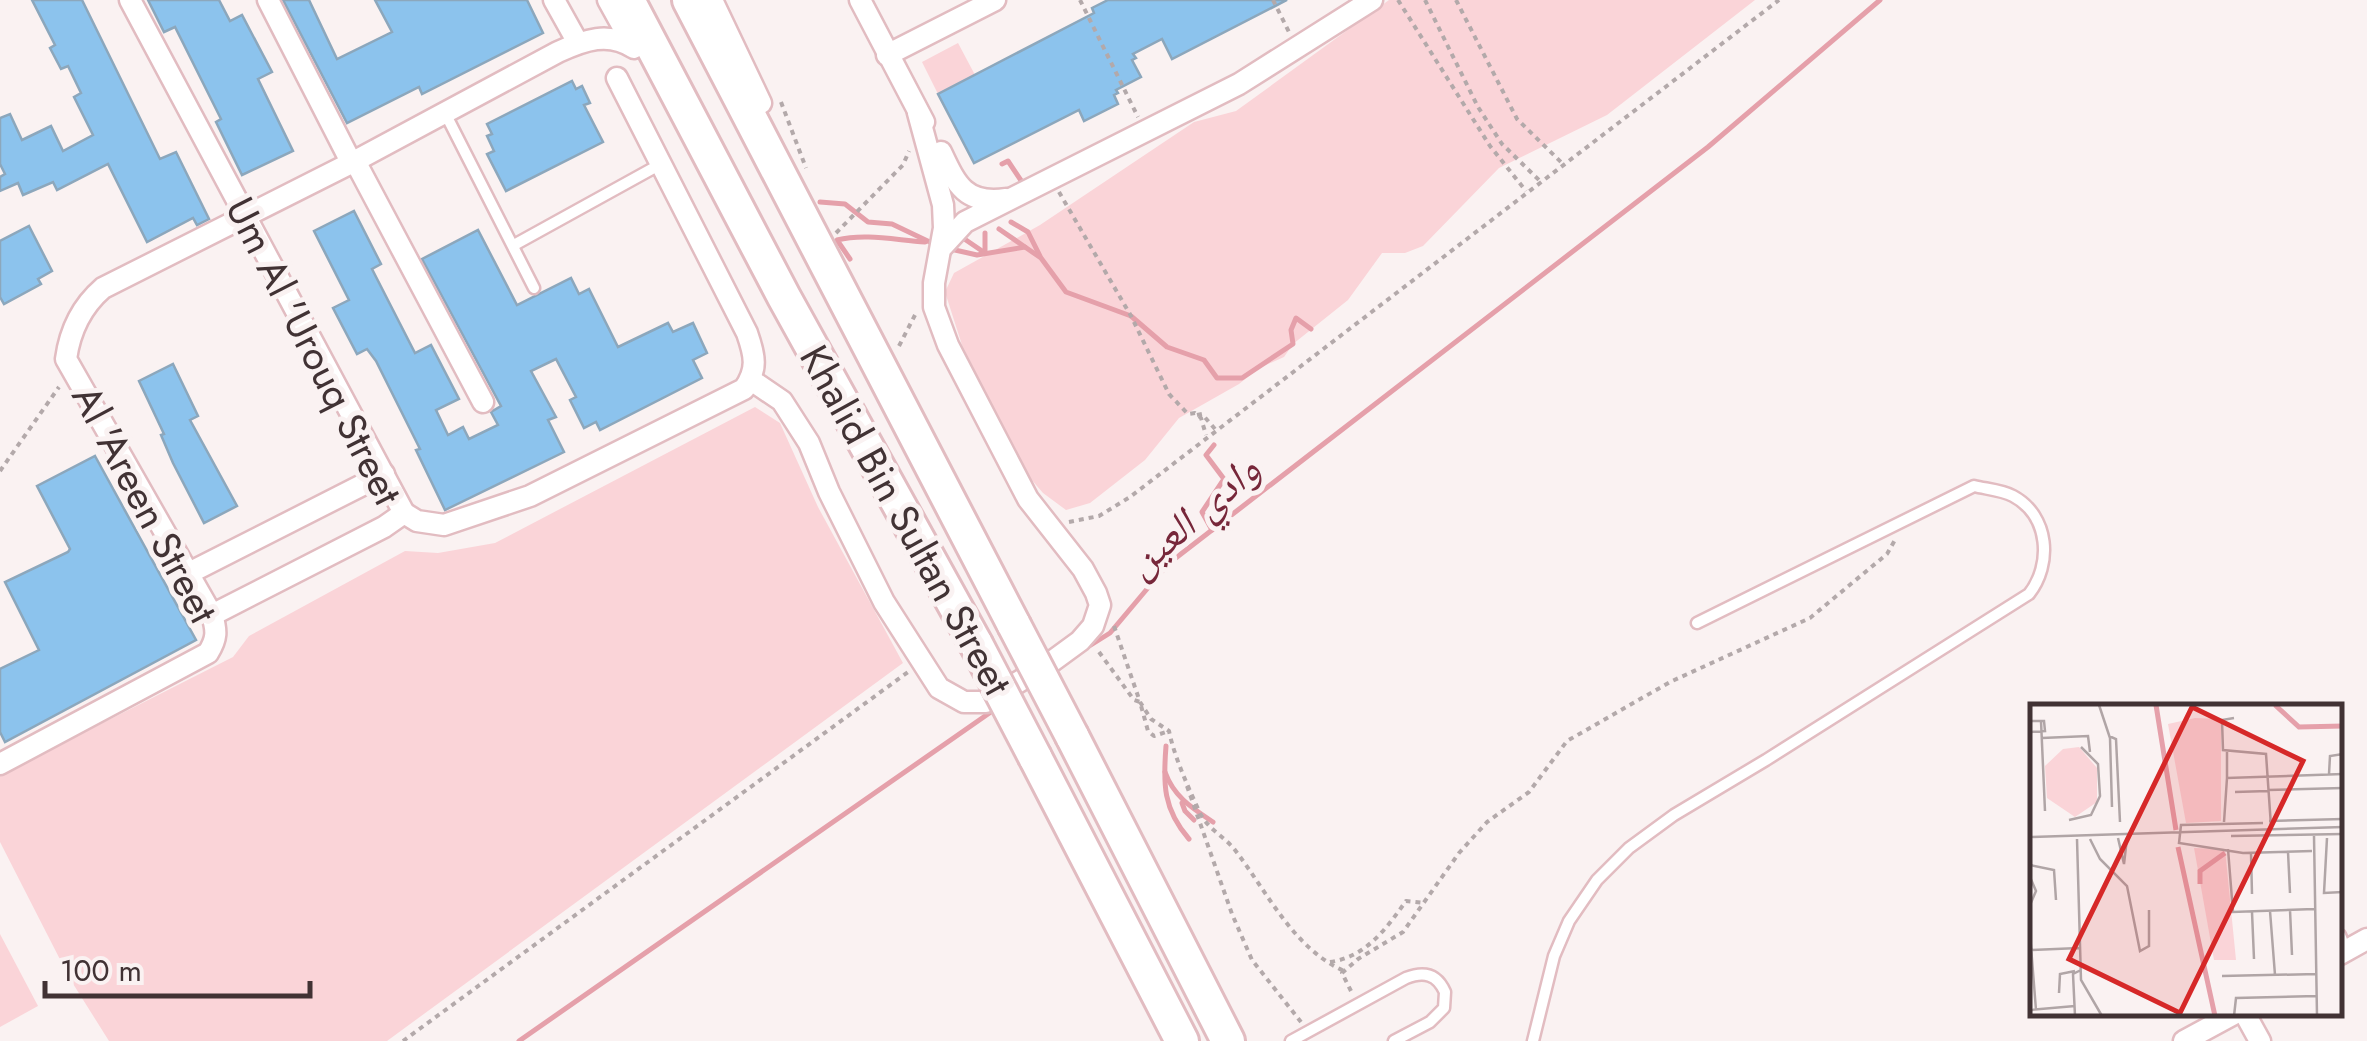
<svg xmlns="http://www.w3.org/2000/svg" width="2367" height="1041" viewBox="0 0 2367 1041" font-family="Jost,'Noto Naskh Arabic',sans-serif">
  <rect width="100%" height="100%" fill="#faf2f2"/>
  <g fill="#fad4d8">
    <path d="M1389,0h366l-148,115 -108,53 -76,78 -18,7h-23l-34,47 -55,44 -9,13 -25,11 -20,16 -60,34 -34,42 -55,43 -24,7 -23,-17 -19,-22 -62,-126 -17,-53 9,-19 86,-48 154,-103 42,-11z"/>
    <path d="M958,43l17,32 -37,19 -16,-32z"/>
    <path d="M755,407l25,16 38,84 85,156 -516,378h-278l-39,-62 -70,-137v-67l233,-118 16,-21 156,-85 33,2 57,-10z"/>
    <path d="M0,934l38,72 -38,21z"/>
  </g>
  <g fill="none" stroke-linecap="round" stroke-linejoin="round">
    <g stroke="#e5a0aa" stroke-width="5">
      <path d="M1002,164l6,-3 16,24"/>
      <path d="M820,202l25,2 23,18 24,2 44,21"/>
      <path d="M1011,222l17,10 12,24"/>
      <path d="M999,229l26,18"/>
      <path d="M985,233v18"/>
      <path d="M963,238l22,15"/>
      <path d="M946,248l31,7 48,-8 16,11 25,34 65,24 36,31 37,13 13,18h25l51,-34 -2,-14 5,-12 15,11"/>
      <path d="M850,259l-13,-19c28,-7 58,0 88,2"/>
      <path d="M1212,530l-10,-18 22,-33 -18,-24 8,-10"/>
      <path d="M1086,648l24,-15 58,-69 540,-417 172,-147"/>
      <path d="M1166,746c-3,38 -3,63 23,93"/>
      <path d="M1165,772c9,25 27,36 48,50"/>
      <path d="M1182,803l3,8 9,9"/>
      <path d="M519,1041l479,-334"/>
    </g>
  </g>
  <g fill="#8cc3ed" stroke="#8ca7bc" stroke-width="2.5">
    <path d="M32,0h50l78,159 16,-7 33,67 -12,6 -4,-7 -46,24 -39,-78 -51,26 -4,-8 -30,13 -5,-12 -18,8v-14l5,-3 -5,-10v-46l10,-4 12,26 29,-14 12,25 30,-16 -19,-38 7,-4 -13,-27 -7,3 -11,-21 5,-3z"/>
    <path d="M148,0h71l11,21 12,-6 30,57 -14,7 35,72 -51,24 -26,-53 5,-3 -46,-92 -11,5z"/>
    <path d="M283,0h26l28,59 55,-27 -17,-32h152l16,33 -121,61 -3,-7 -72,36z"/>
    <path d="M1108,0h179l-115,59 -10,-20 -29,15 3,4 -4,2 9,17 -25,13 2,3 -4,2 4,9 -34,17 -5,-11 -105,53 -36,-69 156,-81 -2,-5z"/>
    <path d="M572,81l4,8 6,-3 8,17 -6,2 19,37 -97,49 -19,-37 7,-3 -7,-15 5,-2 -5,-10z"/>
    <path d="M354,211l27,53 -9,5 43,84 16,-8 28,54 -23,11 12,25 15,-8 6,12 29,-14 -7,-13 10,-6 -79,-147 56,-29 39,75 54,-27 8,16 10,-5 29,58 50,-24 5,9 20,-9 14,30 -14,7 9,18 -102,52 -4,-8 -12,6 -14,-28 6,-3 -20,-38 -25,12 25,46 -8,3 16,32 -119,58 -29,-60 4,-1 -44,-88 -9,-12 -10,5 -24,-46 16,-8 -35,-69z"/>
    <path d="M29,226l23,45 -14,8 3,5 -37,20 -4,-7v-56z"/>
    <path d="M173,364l25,52 -8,4 47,86 -33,17 -31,-60 -12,-28 3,-1 -25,-53z"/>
    <path d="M95,456l101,184 -191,102 -5,-10v-63l39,-19 -34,-68 63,-30 2,-3 -33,-63z"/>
  </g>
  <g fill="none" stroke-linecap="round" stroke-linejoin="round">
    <g stroke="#e2bcc1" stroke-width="15">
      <g id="service">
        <path d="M444,111l90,177"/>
        <path d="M514,245l145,-80"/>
        <path d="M2340,935l6,15"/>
        <path d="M1291,1041l115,-63c18,-7 31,-4 39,14l-1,16 -14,14 -36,19"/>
        <path d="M1533,1041l21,-85 15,-35 28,-41 32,-32 45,-33 92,-55 263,-166c23,-29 21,-78 -16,-98 -11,-6 -27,-7 -39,-10l-277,137"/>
      </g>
    </g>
    <g stroke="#e2bcc1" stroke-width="25">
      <g id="minor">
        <path d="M130,0l274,513 -20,14 -172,88"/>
        <path d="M268,0l83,162"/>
        <path d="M554,0l24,43"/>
        <path d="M608,0l26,47"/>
        <path d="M712,0l49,103"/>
        <path d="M860,0l64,122"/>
        <path d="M887,55l108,-55"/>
        <path d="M941,152c15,32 24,53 65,47"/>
        <path d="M355,161l128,241"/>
        <path d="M943,246l22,-24 274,-138 133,-84"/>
        <path d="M751,380l31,21 27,42 20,49 55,110 55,86 25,14h22l68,-42 26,-19 13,-15 7,-21 -4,-12 -13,-24 -55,-70 -80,-154 -14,-38v-24l10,-55 -1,-23 -25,-92"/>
        <path d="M404,513l13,8 27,4 86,-29 214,-107c14,-20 11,-33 3,-56l-130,-255"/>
        <path d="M189,573l195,-99"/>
        <path d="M0,764l208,-111c9,-14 9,-22 4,-38l-146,-256c4,-29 15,-52 37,-71l252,-127 203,-109c26,-12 51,-21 76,-4"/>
        <path d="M2340,954l27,-15"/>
        <path d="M2245,1014l15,27"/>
        <path d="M2184,1041l50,-27"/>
      </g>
    </g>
    <g stroke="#e2bcc1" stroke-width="38">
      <g id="primary">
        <path d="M628,0l156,297 192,347"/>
        <path d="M689,0l325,625"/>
        <path d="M1072,736l156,305"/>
        <path d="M1035,757l147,284"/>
      </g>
    </g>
    <g stroke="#b3a9aa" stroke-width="4" stroke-dasharray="5 5" stroke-linecap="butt">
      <path d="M1080,0l58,117"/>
      <path d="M1273,0l16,32"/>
      <path d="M1398,0l92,146 36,45"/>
      <path d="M1425,0l53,107 24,37 39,38"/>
      <path d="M1456,0l61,119 47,46"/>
      <path d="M781,102l25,66"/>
      <path d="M1059,192l72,124 38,78 19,20 7,-1 6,5 5,17"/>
      <path d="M836,233l67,-68 6,-14"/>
      <path d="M899,346l16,-31"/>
      <path d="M1197,415l5,-1 13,15"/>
      <path d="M0,471l59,-84"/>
      <path d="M1069,522l30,-6 31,-19 649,-497"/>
      <path d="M1114,626l26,76 11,17 18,12c6,28 18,53 30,80 8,18 25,25 36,39 33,43 58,98 109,121"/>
      <path d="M1099,652l35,48 6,2 8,29 6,5 15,-5"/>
      <path d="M1187,786l45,128 20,46 49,62"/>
      <path d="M1330,962c36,-5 56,-33 76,-61l19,2"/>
      <path d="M1351,991l-9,-18 16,-14 45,-27 56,-79 28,-31 42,-30 38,-51 103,-59 140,-64 77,-64 8,-14"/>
      <path d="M403,1041l505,-369"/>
    </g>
    <use href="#service" stroke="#fff" stroke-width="10"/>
    <use href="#minor" stroke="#fff" stroke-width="20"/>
    <use href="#primary" stroke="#fff" stroke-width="32"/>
    <g stroke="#e2bcc1" stroke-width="38" stroke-linecap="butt">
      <g id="primary-bridge">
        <path d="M1014,625l58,111"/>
        <path d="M976,644l59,113"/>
      </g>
    </g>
    <use href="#primary-bridge" stroke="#fff" stroke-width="32"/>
  </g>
  <g text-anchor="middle" stroke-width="10" stroke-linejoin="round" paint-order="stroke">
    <g font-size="40" fill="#413234" stroke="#faf2f2">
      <text transform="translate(314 351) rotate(63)" y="14">Um Al 'Urouq Street</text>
      <text transform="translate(145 504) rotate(62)" y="14">Al 'Areen Street</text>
      <text transform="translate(906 520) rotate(61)" y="14">Khalid Bin Sultan Street</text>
    </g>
    <g font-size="42" font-style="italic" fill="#77273a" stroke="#faf2f2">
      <text transform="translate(1192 515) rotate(-41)" y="15">وادي العين</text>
    </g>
  </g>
  <g transform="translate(2030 704)">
    <rect width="312" height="312" fill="#faf2f2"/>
    <path d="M165,14l26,1v102l-35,2 -18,-99zM49,43l18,21v34l-22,15 -28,-19 -2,-32 18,-17zM164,144l31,1 11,111h-22z" fill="#fad4d8"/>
    <path fill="none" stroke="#e5a0aa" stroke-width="5" d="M126,1l20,125M245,1l24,22 44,-1M148,143l37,169M170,180v-13l25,-18"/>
    <path fill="none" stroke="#b0a5a6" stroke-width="2.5" d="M69,1l11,33 2,69M204,14l-12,2 1,30 43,4 5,72M11,17l4,90M0,28l15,-1 -1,-10h-13M79,32l7,3 4,83M12,34l46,-2 2,16M197,48v26l116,-4M299,70l1,-18 13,-2M238,86l75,-2M205,88l33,-1M39,116l22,-5 9,-19 -2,-32 -17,-17M239,117l74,-2M194,118l3,-44M233,119l-82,2 -2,18 64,10 69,-2M201,132l112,-2M284,132l3,180M0,133l313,-10M88,134l6,26 3,-26M297,134l-3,55 19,-1M47,135l4,141 21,36M60,135l10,20 27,27 13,65 9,-5v-36M198,145l5,63 81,-3M258,148l2,41M221,149l1,41M0,161l24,5 2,30M0,173l6,14 -6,14M260,206l2,45M240,207l5,64M222,208l2,47M0,230l6,76M0,246l49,-2M192,272l95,-2M29,289l1,-19 15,-3M0,306l45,-4M45,312l-2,-42 8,-4M204,312l2,-18 81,-2"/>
    <path fill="#d62828" fill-opacity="0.15" stroke="#d62828" stroke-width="5" d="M162,3l111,54 -123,252 -111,-54z"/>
    <rect width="312" height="312" fill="none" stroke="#413234" stroke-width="5"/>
  </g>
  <path d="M45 981v15h265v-15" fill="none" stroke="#413234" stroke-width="5"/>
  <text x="60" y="981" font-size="30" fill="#413234" stroke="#faf2f2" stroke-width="8" paint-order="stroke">100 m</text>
</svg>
